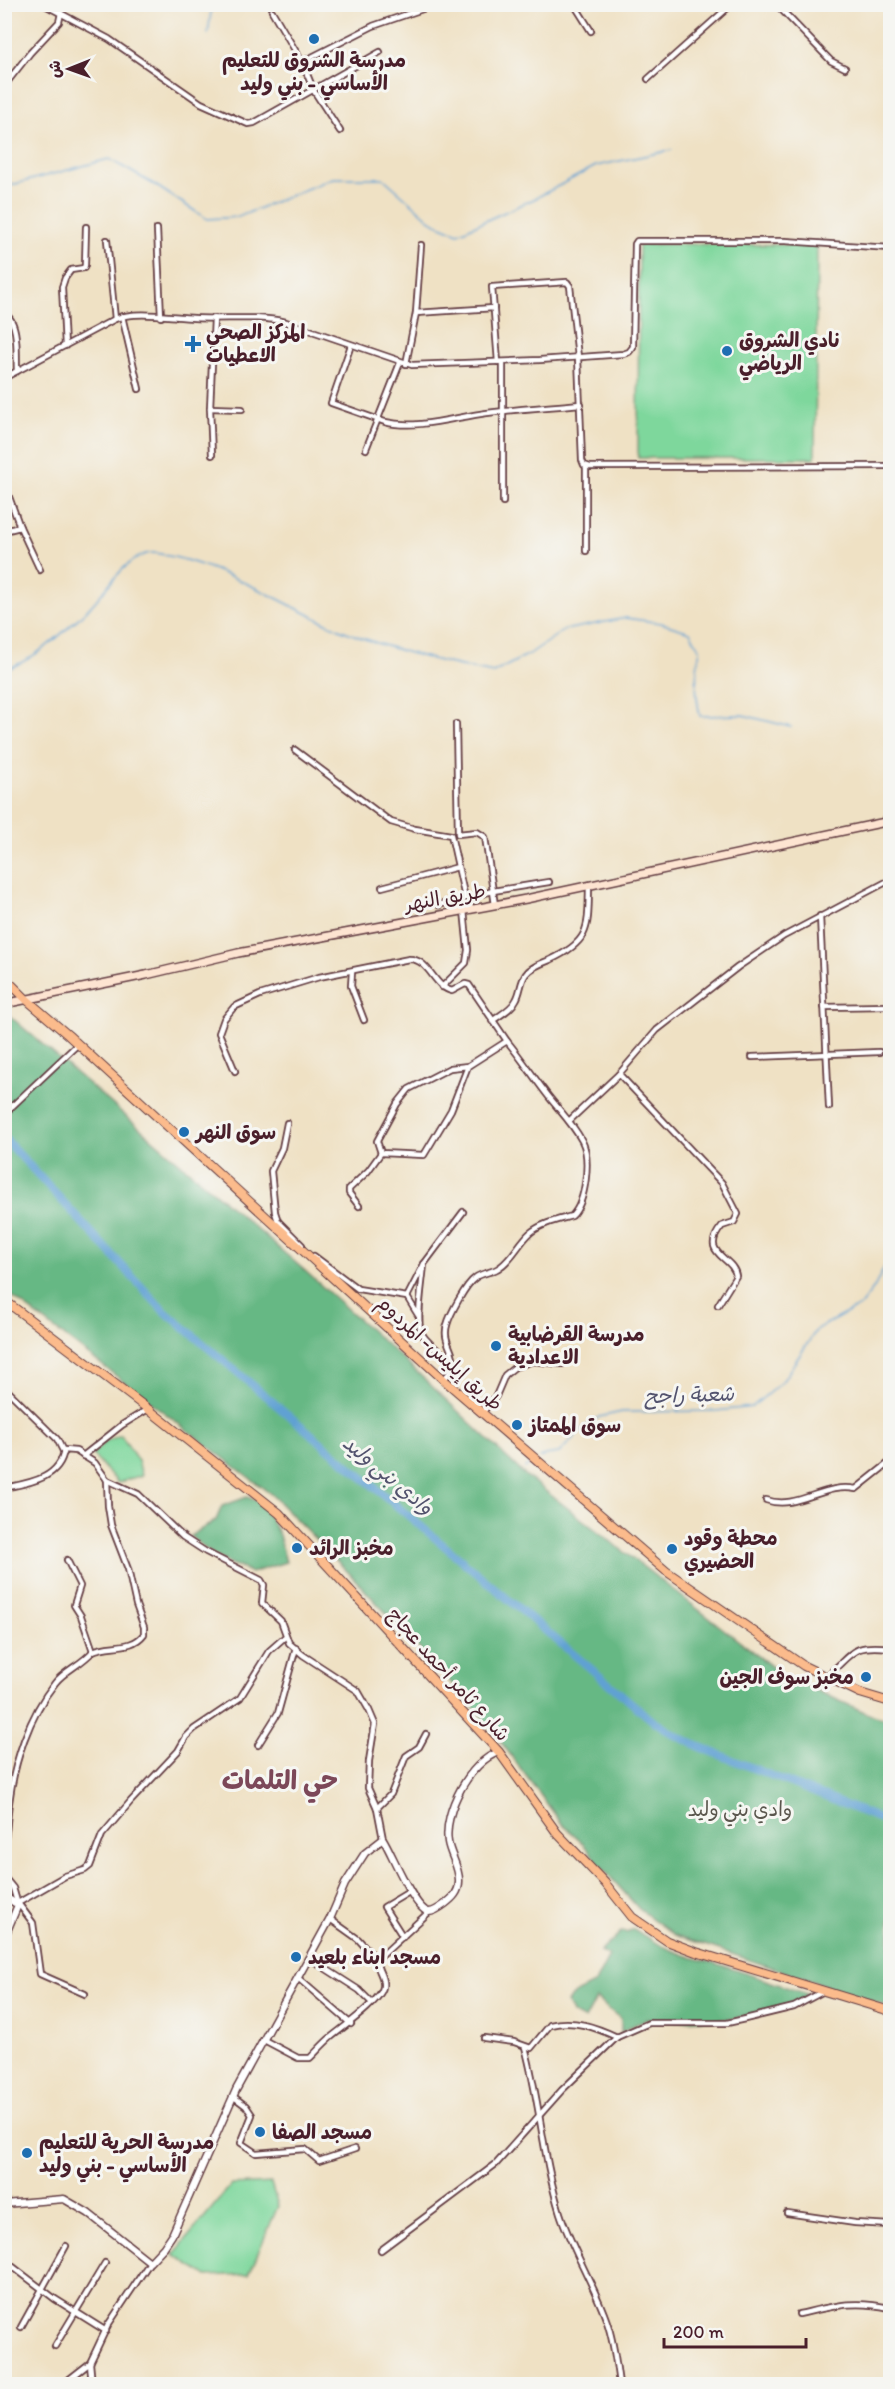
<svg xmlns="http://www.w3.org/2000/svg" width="895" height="2389" viewBox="0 0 895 2389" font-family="Itim,'Playpen Sans Arabic',sans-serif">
  <rect width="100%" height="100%" fill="#f6f6f2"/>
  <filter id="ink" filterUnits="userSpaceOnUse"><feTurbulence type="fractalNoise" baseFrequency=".0167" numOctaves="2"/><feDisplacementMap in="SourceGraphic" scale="12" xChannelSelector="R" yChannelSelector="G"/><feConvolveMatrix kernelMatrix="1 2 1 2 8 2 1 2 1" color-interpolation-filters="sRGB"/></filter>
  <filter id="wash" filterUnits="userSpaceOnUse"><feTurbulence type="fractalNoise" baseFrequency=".008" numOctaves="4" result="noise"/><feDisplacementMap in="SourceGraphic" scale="24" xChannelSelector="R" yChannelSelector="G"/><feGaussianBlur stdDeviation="1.35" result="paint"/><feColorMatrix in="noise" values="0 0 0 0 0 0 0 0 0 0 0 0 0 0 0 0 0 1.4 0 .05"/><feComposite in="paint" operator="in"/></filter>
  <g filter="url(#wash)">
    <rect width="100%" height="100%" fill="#efe1c4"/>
    <g fill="#7ed79c" stroke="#647b64" stroke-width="1.5">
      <path d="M639,244l178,1 -2,213h-177z"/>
      <path d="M121,1435l17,26 4,14 -24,8 -26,-29 16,-14z"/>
      <path d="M271,2183l7,23 -29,68 -42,2 -34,-21 58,-70z"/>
    </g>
    <g fill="#66b884" stroke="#586c58" stroke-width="1.5">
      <path d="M4,1011l299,258 116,105 106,101 259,201 85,38 21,6v287l-215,-72 -36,-26 -34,-38 -25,-31 -18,-16 -82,-110 -132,-142 -76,-77 -267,-204z"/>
      <path d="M247,1497l14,5 18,33 7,27 -35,11c-9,-6 -17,-7 -26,-12 -14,-6 -24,-16 -35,-25l26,-16 6,-14z"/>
      <path d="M634,1929c23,17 54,29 81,34l92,31 -6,6 -20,6 -48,13 -59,2 -28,-2 -25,13v-13l-25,-20 -11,21 -13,-7 -5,-11 10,-10 18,-9 14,-27 -9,-4 21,-20 6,1z"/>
    </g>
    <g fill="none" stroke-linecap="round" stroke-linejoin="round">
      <g stroke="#61a1d3" stroke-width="1.5">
        <path d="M208,34l4,-30"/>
        <path d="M4,187l105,-28 46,26 52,34 31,-2 95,-39h50l51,45 24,10 76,-34 62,-33 76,-16"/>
        <path d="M4,670c33,-11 60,-38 84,-61 16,-15 38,-54 63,-56 7,-1 16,3 23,4 60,14 114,50 170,74 47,19 100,32 149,42l38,-20 33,-23 62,-12 35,5 29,9 10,18c-5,24 -5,42 0,66l43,-1 48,12"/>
        <path d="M540,1458l5,-3 14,-2 24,-25 16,-11 23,-5 94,-1 36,-4 30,-25 35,-53 43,-23 14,-18 16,-32"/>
        <path d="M525,1468l7,-5"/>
      </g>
      <path stroke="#61a1d3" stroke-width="8" d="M4,1138l158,171 490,411 25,16 23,11 190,76"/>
    </g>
  </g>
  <g filter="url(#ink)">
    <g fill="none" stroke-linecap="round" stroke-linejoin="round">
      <g stroke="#633c42" stroke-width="8">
        <g id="minor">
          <path d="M43,4l66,35 92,64 47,21 6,-1 126,-71"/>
          <path d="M574,4l17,27"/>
          <path d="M776,4l55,57 14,7"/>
          <path d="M4,6l1,-2"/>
          <path d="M272,11l30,51"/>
          <path d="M648,79l84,-75"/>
          <path d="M4,86l26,-33 29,-31 2,-9"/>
          <path d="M340,131l-26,-40 -12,-29 71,-36 64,-22"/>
          <path d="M157,229l4,88"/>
          <path d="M107,240l8,79"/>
          <path d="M416,313l78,-5"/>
          <path d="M4,314c16,6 12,43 13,57"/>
          <path d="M122,316l17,73"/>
          <path d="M351,345l-20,58 54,19c32,8 70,-5 102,-9 31,-4 63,-6 94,-9"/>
          <path d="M65,346l-3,-59 3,-9 6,-8 13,-2 1,-3 1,-38"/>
          <path d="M498,362l-6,-75 75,-5 3,4 8,71 4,103 2,5 6,2 300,-1"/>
          <path d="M406,364l10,-51 5,-68"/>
          <path d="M4,378l111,-59c20,-9 56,-2 79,-1 31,2 61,-3 92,4l126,43 128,-5 83,-6 6,-2 4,-5 2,-103 2,-3h148l105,7"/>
          <path d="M210,408l32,1"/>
          <path d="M366,449l34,-86"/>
          <path d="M212,455l-2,-47 4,-90"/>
          <path d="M8,494l12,33 20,43"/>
          <path d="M503,502v-140"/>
          <path d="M4,531l16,-4"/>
          <path d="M586,551v-85"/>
          <path d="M456,724l2,110 19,-2 8,5 10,68"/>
          <path d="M295,750l96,72 24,7 36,6 14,63"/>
          <path d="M382,887l76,-20"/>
          <path d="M439,905l54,-14 56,-9"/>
          <path d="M820,916l9,191"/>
          <path d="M352,972l-1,14 13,34"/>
          <path d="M442,987l24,-24 2,-13 -4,-40"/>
          <path d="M824,1007l66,-1"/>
          <path d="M492,1021c8,-6 20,-12 24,-21 5,-8 4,-18 10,-26 5,-7 16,-11 24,-14 41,-19 38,-32 39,-74"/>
          <path d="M752,1057l127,-5"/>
          <path d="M235,1071l-16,-38 5,-14 10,-12 26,-12 59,-18 90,-18c21,0 24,28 43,32l13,-7 4,1 38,56"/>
          <path d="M619,1074l103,109 16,31 -4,8 -12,4c-24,29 12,30 14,50l-18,29"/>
          <path d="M4,1114l74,-70"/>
          <path d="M569,1121l50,-47 38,-44 81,-63 46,-31 106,-56"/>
          <path d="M287,1123l-5,25 -11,23 4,41 3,9 24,24"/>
          <path d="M359,1206l-10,-13v-4l19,-18 13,-18"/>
          <path d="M314,1256l44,33 49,8 11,18"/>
          <path d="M424,1264c-1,16 -9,59 -2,70 7,12 21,19 32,28"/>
          <path d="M407,1297l17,-33 39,-52"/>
          <path d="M444,1379c23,-22 -4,-32 3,-54 3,-11 19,-41 28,-47 7,-6 18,-5 25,-11 12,-8 19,-24 30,-34 12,-10 28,-13 42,-17 14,-14 19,-58 10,-75 -9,-17 -22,-30 -33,-44 -15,-19 -27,-38 -42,-56l-39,25 -18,2 -41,21 -12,15 -20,37 4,12 43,2 27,-45 17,-44"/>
          <path d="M4,1387l53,52 7,14"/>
          <path d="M482,1413l14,-17 9,-21 10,-8 18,-6 29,3"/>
          <path d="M83,1456l39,-31 26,-16"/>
          <path d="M4,1488c24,-5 56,-9 60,-38l12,1 19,12 12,17 31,14 45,43 23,15 55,28 3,5 -2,18 19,18 8,22 14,12 55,36 11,19 6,14 -6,37 -1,27 9,20 6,31"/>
          <path d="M766,1500c32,11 58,-18 90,-11l34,-27"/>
          <path d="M67,1560l13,26 -6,19 7,11 12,35"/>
          <path d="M827,1676c26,-22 24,-33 63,-28"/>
          <path d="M258,1745l20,-32 18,-65"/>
          <path d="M377,1808l14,-14 15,-38 13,-9 7,-13"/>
          <path d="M4,1844c3,-13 3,-27 5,-41 5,-41 20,-87 46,-120 10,-13 26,-18 38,-32 17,-8 38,0 51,-17v-7l-8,-22 -8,-36 -17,-44 -3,-19 -1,-26"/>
          <path d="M4,1877l9,11 5,17v-2l15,20 7,51 45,20"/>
          <path d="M18,1903l47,-27 20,-6 5,-4 12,-31 29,-34 47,-50 8,-14 8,-8 46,-31 29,-47 17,-15"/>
          <path d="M330,1919l28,20 19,21"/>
          <path d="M403,1937l-19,-30 25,-15"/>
          <path d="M309,1958l50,32 12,12"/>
          <path d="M298,1978l53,46"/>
          <path d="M484,2038l30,4 17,6 19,-23c24,-6 45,2 67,12"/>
          <path d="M264,2040l34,18h12c7,-7 13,-14 20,-20 12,-10 51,-37 53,-51 2,-11 -7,-17 -6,-27l52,-48"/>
          <path d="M525,2047c15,55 18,112 35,166 12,37 34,71 47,109 7,20 9,41 12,62"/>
          <path d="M234,2097l12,9 6,9 -11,28 15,10 49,-4 14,12 36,-12"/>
          <path d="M787,2213l68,10 35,2"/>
          <path d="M381,2250l115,-86 66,-74 55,-53 32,-14h78l18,-4 49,-12 28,-15"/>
          <path d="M4,2260l51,39 51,32"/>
          <path d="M799,2314c36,-8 54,-14 91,-6"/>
          <path d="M21,2327l45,-81"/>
          <path d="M55,2346l50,-83"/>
          <path d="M63,2384l27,-21"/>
          <path d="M92,2384l-2,-21 18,-38 42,-63"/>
        </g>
      </g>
      <g stroke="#633c42" stroke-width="9">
        <g id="tertiary">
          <path d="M4,1896l14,9 -14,33"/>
          <path d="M4,2204l60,-5 24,14 62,49 14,-15 8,-12 64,-145 94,-171 15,-35 20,-31 18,-14c9,14 31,71 46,73 5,0 12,-5 16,-8 8,-6 14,-12 14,-22 1,-14 -9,-27 -11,-40 -5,-30 22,-81 51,-90"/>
        </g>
      </g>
      <g stroke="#633c42" stroke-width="10">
        <path id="secondary" d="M4,1004l142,-29 92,-22 288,-54 364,-78"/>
      </g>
      <g stroke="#633c42" stroke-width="10">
        <path id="primary" d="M4,1300l144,109 131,104 220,239 58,81 48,50 27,34 35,24 29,11 194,59"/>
      </g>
      <g stroke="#633c42" stroke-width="10">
        <path id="trunk" d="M4,977l23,23 41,35 376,345 222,191 138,95 56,27 30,9"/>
      </g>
      <use href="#minor" stroke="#fff" stroke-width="4.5"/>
      <use href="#tertiary" stroke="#fff" stroke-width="6"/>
      <use href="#secondary" stroke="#fde4d1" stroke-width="7"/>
      <use href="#primary" stroke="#fbbb8c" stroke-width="8"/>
      <use href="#trunk" stroke="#fbbb8c" stroke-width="8"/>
    </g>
  </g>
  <g fill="#1f6fb2" stroke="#f6f6f2" stroke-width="2">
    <circle cx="314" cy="39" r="6"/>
    <path d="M190 335h6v6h6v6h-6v6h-6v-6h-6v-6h6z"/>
    <circle cx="727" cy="351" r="6"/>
    <circle cx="184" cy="1132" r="6"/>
    <circle cx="496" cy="1346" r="6"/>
    <circle cx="517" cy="1425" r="6"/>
    <circle cx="297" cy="1548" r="6"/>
    <circle cx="672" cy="1549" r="6"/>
    <circle cx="866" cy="1677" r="6"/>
    <circle cx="296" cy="1957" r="6"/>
    <circle cx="260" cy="2132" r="6"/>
    <circle cx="27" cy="2153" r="6"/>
  </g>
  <g text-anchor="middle" stroke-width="6" stroke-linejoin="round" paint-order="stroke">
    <g font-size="20" font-weight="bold" fill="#4a1f2b" stroke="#f6f6f2" text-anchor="start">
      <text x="314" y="67" text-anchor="middle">مدرسة الشروق للتعليم<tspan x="314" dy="23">الأساسي - بني وليد</tspan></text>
      <text x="206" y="339">المركز الصحي<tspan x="206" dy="23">الاعطيات</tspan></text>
      <text x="739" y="347">نادي الشروق<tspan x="739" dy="23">الرياضي</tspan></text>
      <text x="196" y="1139">سوق النهر</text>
      <text x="508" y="1341">مدرسة القرضابية<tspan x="508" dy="23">الاعدادية</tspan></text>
      <text x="529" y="1432">سوق الممتاز</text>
      <text x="684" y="1545">محطة وقود<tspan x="684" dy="23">الحضيري</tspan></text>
      <text x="309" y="1555">مخبز الرائد</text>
      <text x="854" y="1684" text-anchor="end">مخبز سوف الجين</text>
      <text x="308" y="1964">مسجد ابناء بلعيد</text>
      <text x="272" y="2139">مسجد الصفا</text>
      <text x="39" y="2149">مدرسة الحرية للتعليم<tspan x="39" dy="23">الأساسي - بني وليد</tspan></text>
    </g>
    <g font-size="20" fill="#4a1f2b" stroke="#f6f6f2">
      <text transform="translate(445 897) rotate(-10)" y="7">طريق النهر</text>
      <text transform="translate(440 1353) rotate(42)" y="7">طريق إيليس- المردوم</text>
      <text transform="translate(449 1674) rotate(48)" y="7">شارع ثامر أحمد عجاج</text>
    </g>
    <g font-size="20" fill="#5a564d" stroke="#f6f6f2">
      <text x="740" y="1816">وادي بني وليد</text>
    </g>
    <g font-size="21" font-style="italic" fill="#53536e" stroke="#f6f6f2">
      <text transform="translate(689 1395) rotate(-2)" y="7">شعبة راجح</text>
      <text transform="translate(388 1475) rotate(40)" y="7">وادي بني وليد</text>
    </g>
    <g font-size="26" font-weight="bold" fill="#7c4859" stroke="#f6f6f2">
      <text x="280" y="1789">حي التلمات</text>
    </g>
  </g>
  <rect width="895" height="2389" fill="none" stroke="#f6f6f2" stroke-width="24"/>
  <g transform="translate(69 69) rotate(269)" stroke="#f6f6f2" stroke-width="4.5" paint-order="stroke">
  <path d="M0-4.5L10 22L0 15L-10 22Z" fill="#4a1f2b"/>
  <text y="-9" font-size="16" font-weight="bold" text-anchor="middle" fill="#4a1f2b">ش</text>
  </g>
  <path d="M664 2338v9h142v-9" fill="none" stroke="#4a1f2b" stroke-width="3"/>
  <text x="673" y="2338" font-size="18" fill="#4a1f2b" stroke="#f6f6f2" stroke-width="4.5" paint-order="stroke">200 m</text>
</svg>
